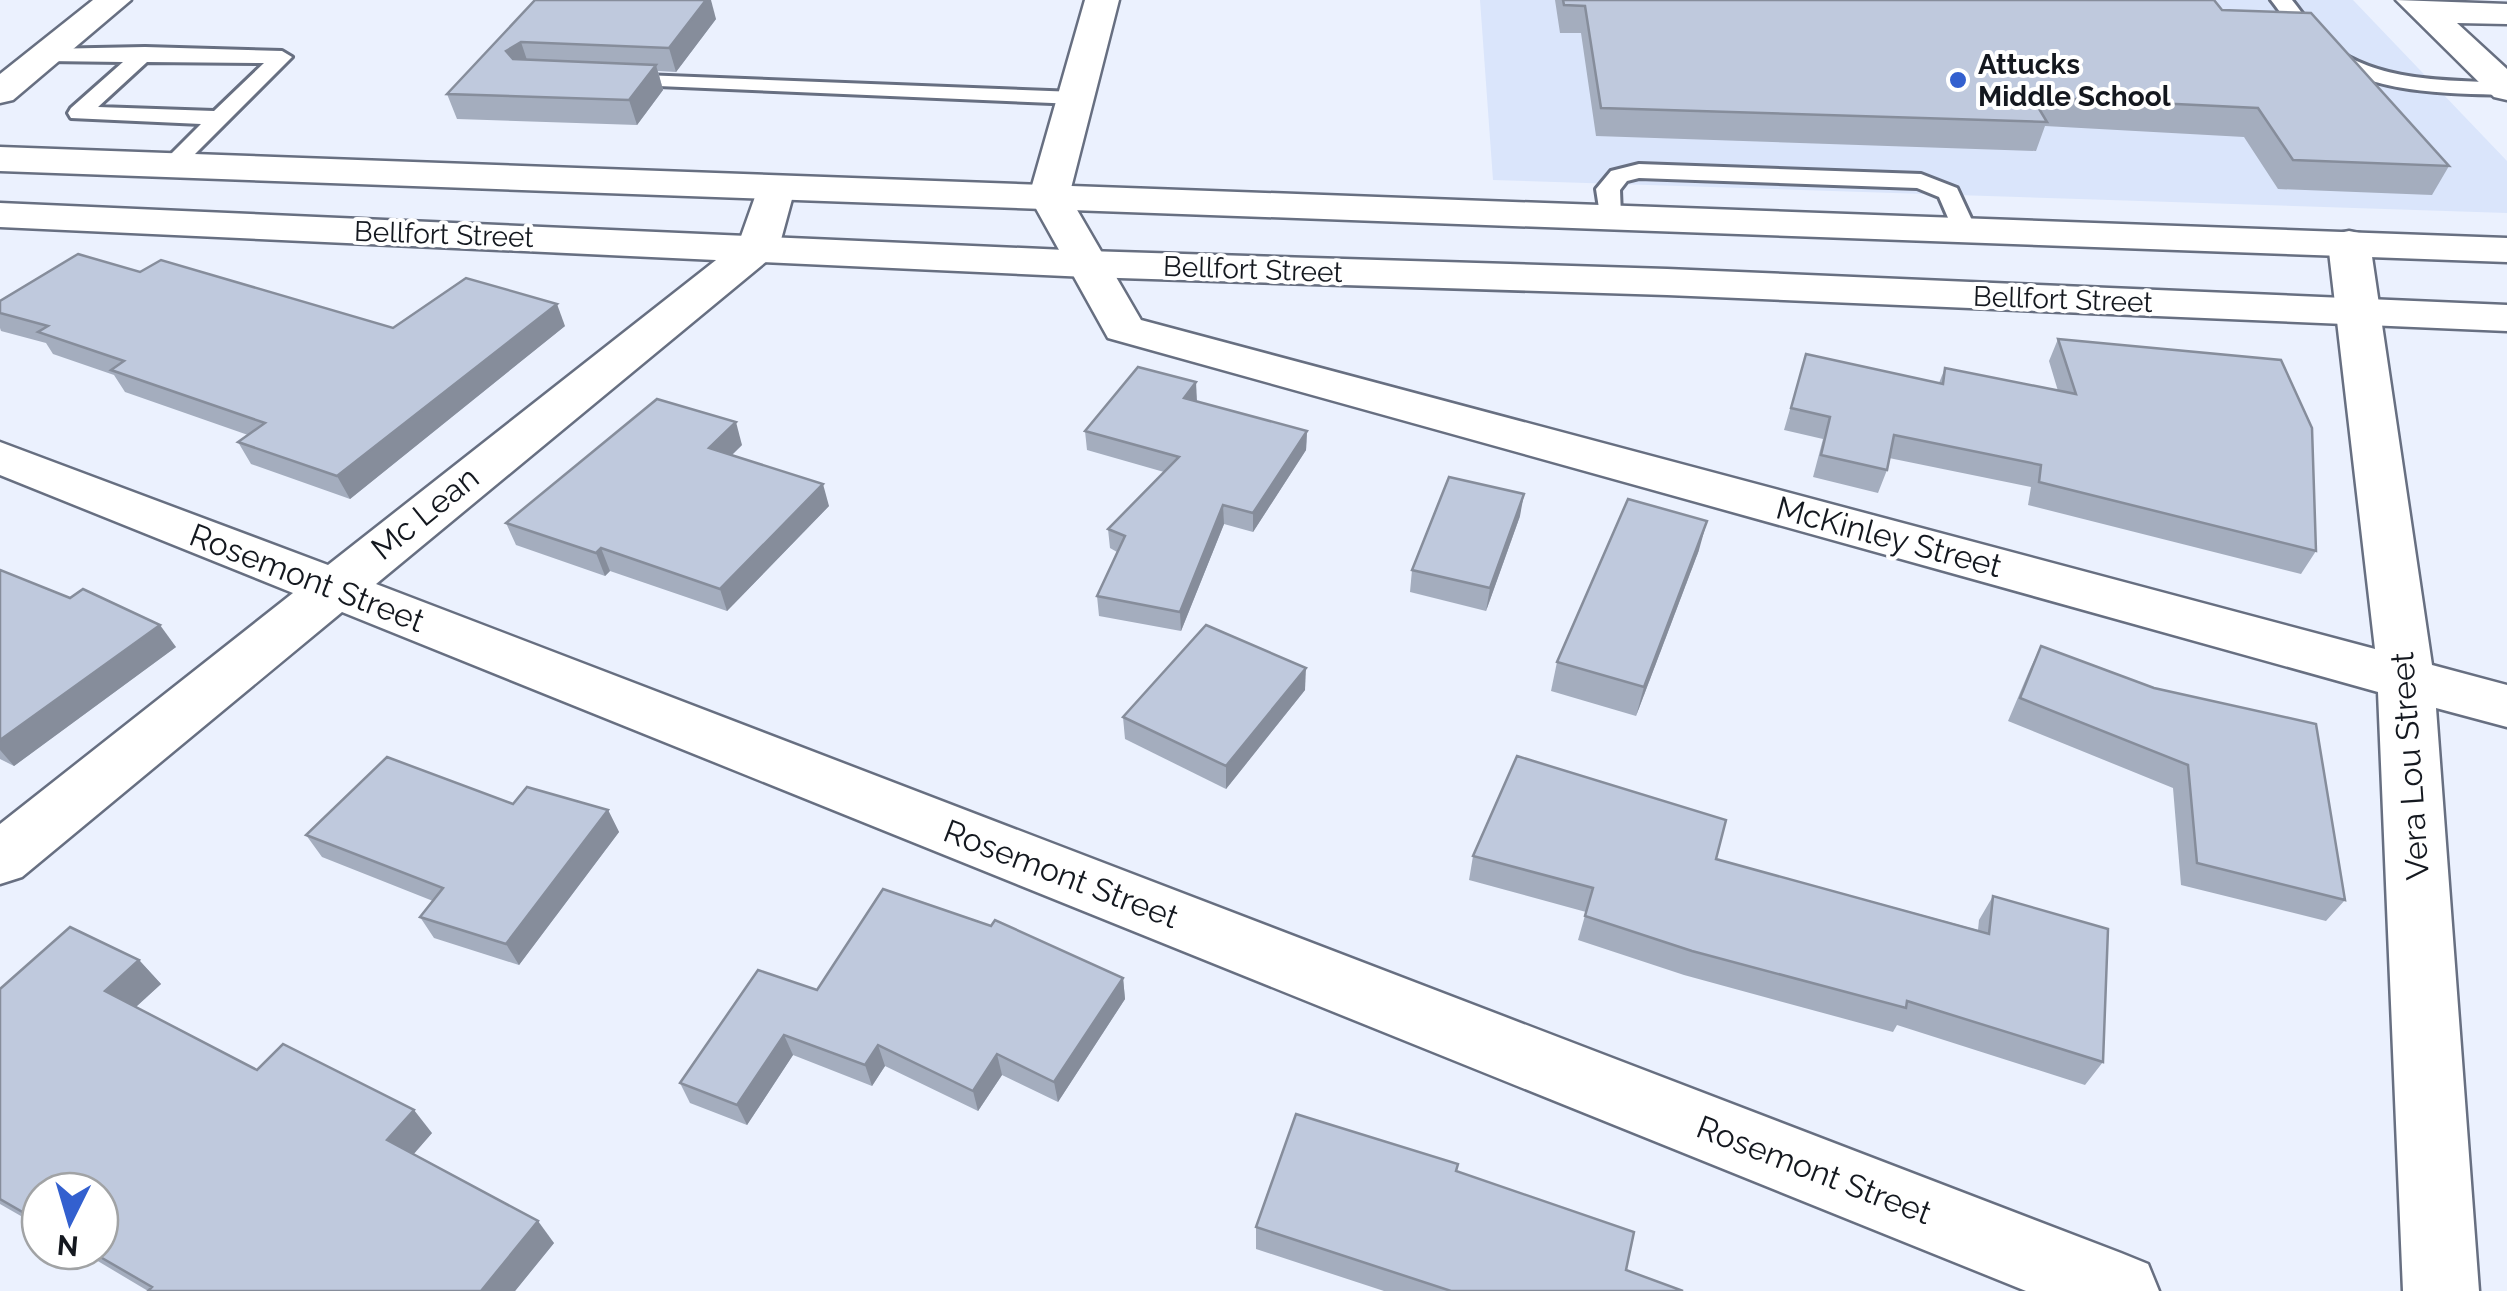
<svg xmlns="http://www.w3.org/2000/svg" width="2507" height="1291" viewBox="0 0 2507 1291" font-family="Raleway,sans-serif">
  <rect width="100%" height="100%" fill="#ebf1fe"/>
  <path fill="#dae5fb" d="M1480,0h873l154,161v52l-1014,-33z"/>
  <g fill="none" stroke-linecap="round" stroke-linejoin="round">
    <g stroke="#676f81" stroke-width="6">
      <g id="lane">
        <path d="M2271,0h21c11,14 22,30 35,42 47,41 122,38 180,41v12c-62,-2 -139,-1 -190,-41 -18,-14 -32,-36 -46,-54z"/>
        <path d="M145,47l137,4 10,6 -113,113 -8,2 -11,-7 41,-41 -130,-6 -3,-5 3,-5 52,-46 -77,-1 -10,-6 10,-6zM147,62l117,1 -50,48 -116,-4z"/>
        <path d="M618,74l458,18 11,6 -11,6 -465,-20 -4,-4z"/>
        <path d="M1639,164l282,10 36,14 19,41 -12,7 -9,-2 -16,-37 -22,-9 -278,-10 -12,3 -7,9 1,26 -4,5h-16l-5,-32 15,-18z"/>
      </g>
    </g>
    <g stroke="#676f81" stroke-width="5">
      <g id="street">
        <path d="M93,0h38l-118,100 -13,3v-29z"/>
        <path d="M1085,0h34l-50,196 72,124 1234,329 -47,-406 6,-9 15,-3 15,3 6,9 62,422 75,20v42l-71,-19 43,583h-76l-25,-599 -1270,-354 -79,-142z"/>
        <path d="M2396,0l111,4v20l-50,-1 50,46v31l-13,-3z"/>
        <path d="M775,176l14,4 6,8 -16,59 -6,9 -397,328 1745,669 27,11 11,27h-133l-1684,-679 -320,265 -22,7v-60l293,-231 -293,-118v-33l328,123 411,-323 22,-62z"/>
      </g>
    </g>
    <g stroke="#676f81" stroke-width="5">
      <g id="secondary">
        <path d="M0,147l2507,91v24l-2507,-91z"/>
        <path d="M0,203l1087,48 580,18 840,36v26l-840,-36 -580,-18 -1087,-50z"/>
      </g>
    </g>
    <use href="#lane" fill="#fff" fill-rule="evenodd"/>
    <use href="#street" fill="#fff" fill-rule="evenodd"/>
    <use href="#secondary" fill="#fff" fill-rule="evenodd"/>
  </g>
  <g fill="#a4adbe">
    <path d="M535,0l181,19 -40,53 -18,-1 5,19 -26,35 -180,-6 -10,-25z"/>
    <path d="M1555,0h659l8,10 227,156 -17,29 -154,-6 -34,-52 -199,-11 -9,25 -440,-15 -15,-103h-21z"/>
    <path d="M140,272l253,56 172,-2 -215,173 -99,-35 -13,-22 10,-7 -123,-43 -11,-17 -61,-21 -7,-11 -45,-12 -1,-3v-15z"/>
    <path d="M2058,339l258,212 -15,23 -273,-69 3,-18 -142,-29 -2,12 -9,23 -65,-16 10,-38 -39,-9 22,-76 133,29 6,-15 113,23 -9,-30z"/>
    <path d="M1197,401l110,30 -1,19 -53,82 -29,-8 -43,107 -82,-15 -2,-20 20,-44 -7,-4 -2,-19 56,-57 -77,-22 -2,-19z"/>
    <path d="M742,445l-10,10 97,51 -102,105 -117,-40 -5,5 -89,-31 -10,-22z"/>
    <path d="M1520,516l-34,95 -76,-19 2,-22z"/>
    <path d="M1699,550l-63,166 -85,-25 6,-29z"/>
    <path d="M0,570l176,77 -162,119 -14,-7z"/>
    <path d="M2041,646l113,42 191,212 -19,21 -145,-36 -8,-97 -165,-67 22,-52z"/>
    <path d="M1305,690l-79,99 -101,-50 -2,-22z"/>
    <path d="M513,804l95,6 11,22 -100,133 -85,-27 -14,-21 13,-16 -111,-44 -16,-22z"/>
    <path d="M1473,856l243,3 262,71 1,-10 14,-24 110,166 -18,23 -188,-60 -4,7 -209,-57 -106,-35 8,-28 -117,-32z"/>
    <path d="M139,960l22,24 -25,23 121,63 175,63 -19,21 141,89 -39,48h-367l-67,-40h19l-60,-60v36l-40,-23v-215z"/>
    <path d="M1123,978l2,21 -67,103 -56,-27 -24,36 -93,-45 -13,20 -79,-31 -46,70 -57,-22 -10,-20 137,-93z"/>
    <path d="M1457,1172l169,98 57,21h-299l-128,-42v-22z"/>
  </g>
  <g fill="#868d9b">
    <path d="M706,0h5l5,19 -40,53 -7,-24z"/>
    <path d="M521,42l8,24 -15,9 -8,-24z"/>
    <path d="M656,65l7,25 -26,35 -8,-25z"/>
    <path d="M557,304l8,22 -215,173 -13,-23z"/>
    <path d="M1196,382l1,19 -13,-3z"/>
    <path d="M736,422l6,23 -26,25 -7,-22z"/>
    <path d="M1307,431l-1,19 -53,82v-19z"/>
    <path d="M823,484l6,22 -102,105 -7,-22z"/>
    <path d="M1524,494l-4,22 -34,95 4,-23z"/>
    <path d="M1223,505l1,19 -43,107 -1,-19z"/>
    <path d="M1707,521l-8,29 -63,166 8,-29z"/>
    <path d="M601,548l9,23 -5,5 -9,-23z"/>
    <path d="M160,625l16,22 -162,119 -14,-16v-10z"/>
    <path d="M1306,668l-1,22 -79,99v-23z"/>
    <path d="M608,810l11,22 -100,133 -13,-21z"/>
    <path d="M139,960l22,24 -33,30 -23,-23z"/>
    <path d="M1123,978l2,21 -67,103 -4,-20z"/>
    <path d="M784,1035l9,20 -46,70 -10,-20z"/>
    <path d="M878,1045l7,21 -13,20 -7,-21z"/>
    <path d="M997,1054l5,21 -24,36 -5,-20z"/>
    <path d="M414,1110l18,23 -26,30 -19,-23z"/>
    <path d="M538,1221l16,22 -39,48h-34z"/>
  </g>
  <g fill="#bfc9dd" stroke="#868d9b" stroke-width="2.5">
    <path d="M535,0h171l-37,48 -148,-6 -15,9 7,8 143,6 -27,35 -182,-6z"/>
    <path d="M1563,0h651l8,10 89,3 138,153 -156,-6 -35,-52 -226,-11 15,25 -446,-14 -16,-102 -21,-1z"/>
    <path d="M78,254l62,18 21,-12 232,68 73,-50 91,26 -220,172 -99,-34 27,-19 -154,-53 13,-9 -86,-29 10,-6 -48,-13v-12z"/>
    <path d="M2058,339l223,21 31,68 4,123 -277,-69 2,-17 -147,-30 -7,35 -66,-15 9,-38 -39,-9 15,-54 137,30 2,-16 131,26z"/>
    <path d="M1138,367l58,15 -12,16 123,33 -54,82 -30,-8 -43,107 -83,-16 28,-60 -17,-7 71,-72 -94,-26z"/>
    <path d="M657,399l79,23 -27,26 114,36 -103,105 -119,-41 -5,5 -90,-30z"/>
    <path d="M1449,477l75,17 -34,94 -78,-18z"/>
    <path d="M1628,499l79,22 -63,166 -87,-25z"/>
    <path d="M0,570l70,28 13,-9 77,36 -160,115z"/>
    <path d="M1206,625l100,43 -80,98 -103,-49z"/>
    <path d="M2041,646l113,42 162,36 29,176 -148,-37 -9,-98 -168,-67z"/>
    <path d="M1517,756l209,64 -10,39 273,75 4,-38 115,33 -5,133 -196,-61 -1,7 -214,-57 -107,-35 8,-28 -120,-32z"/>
    <path d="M387,757l126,47 14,-17 81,23 -102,134 -86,-27 23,-29 -137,-53z"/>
    <path d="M883,889l108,37 4,-6 128,58 -69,104 -57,-28 -24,37 -95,-46 -13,20 -81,-30 -47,70 -57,-22 78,-113 59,20z"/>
    <path d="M70,927l69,33 -34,31 152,79 26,-26 131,66 -27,30 151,81 -57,70h-333l4,-4 -62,-36h10v-60h-60v31l-40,-23v-210z"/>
    <path d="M1296,1114l162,50 -2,7 178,61 -8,38 57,21h-232l-195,-64z"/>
  </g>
  <circle fill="#3360cf" stroke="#fff" stroke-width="4" cx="1958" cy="80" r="10"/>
  <g text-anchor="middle" stroke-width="8" stroke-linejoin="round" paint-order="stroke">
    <g font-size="28" font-weight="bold" fill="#14181f" stroke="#fff" text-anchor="start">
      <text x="1978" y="74">Attucks<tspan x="1978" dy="32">Middle School</tspan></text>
    </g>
    <g font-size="28" fill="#14181f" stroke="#fff">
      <text transform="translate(444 234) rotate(2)" y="10">Bellfort Street</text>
      <text transform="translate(1253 269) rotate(2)" y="10">Bellfort Street</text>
      <text transform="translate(2063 299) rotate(2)" y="10">Bellfort Street</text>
    </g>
    <g font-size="32" fill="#14181f" stroke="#fff">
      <text transform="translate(425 513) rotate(-39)" y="11">Mc Lean</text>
      <text transform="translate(1889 537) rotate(15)" y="11">McKinley Street</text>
      <text transform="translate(307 578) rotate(21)" y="11">Rosemont Street</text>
      <text transform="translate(2410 766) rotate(-94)" y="11">Vera Lou Street</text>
      <text transform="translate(1061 874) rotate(21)" y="11">Rosemont Street</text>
      <text transform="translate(1814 1170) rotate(21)" y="11">Rosemont Street</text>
    </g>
  </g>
  <g transform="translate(70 1221) rotate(185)"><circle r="48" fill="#ffffff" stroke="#a1a3a5" stroke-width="2.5"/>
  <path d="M0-8L18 38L0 25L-18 38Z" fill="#3360cf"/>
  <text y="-15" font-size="28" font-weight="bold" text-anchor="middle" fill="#14181f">N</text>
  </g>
</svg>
